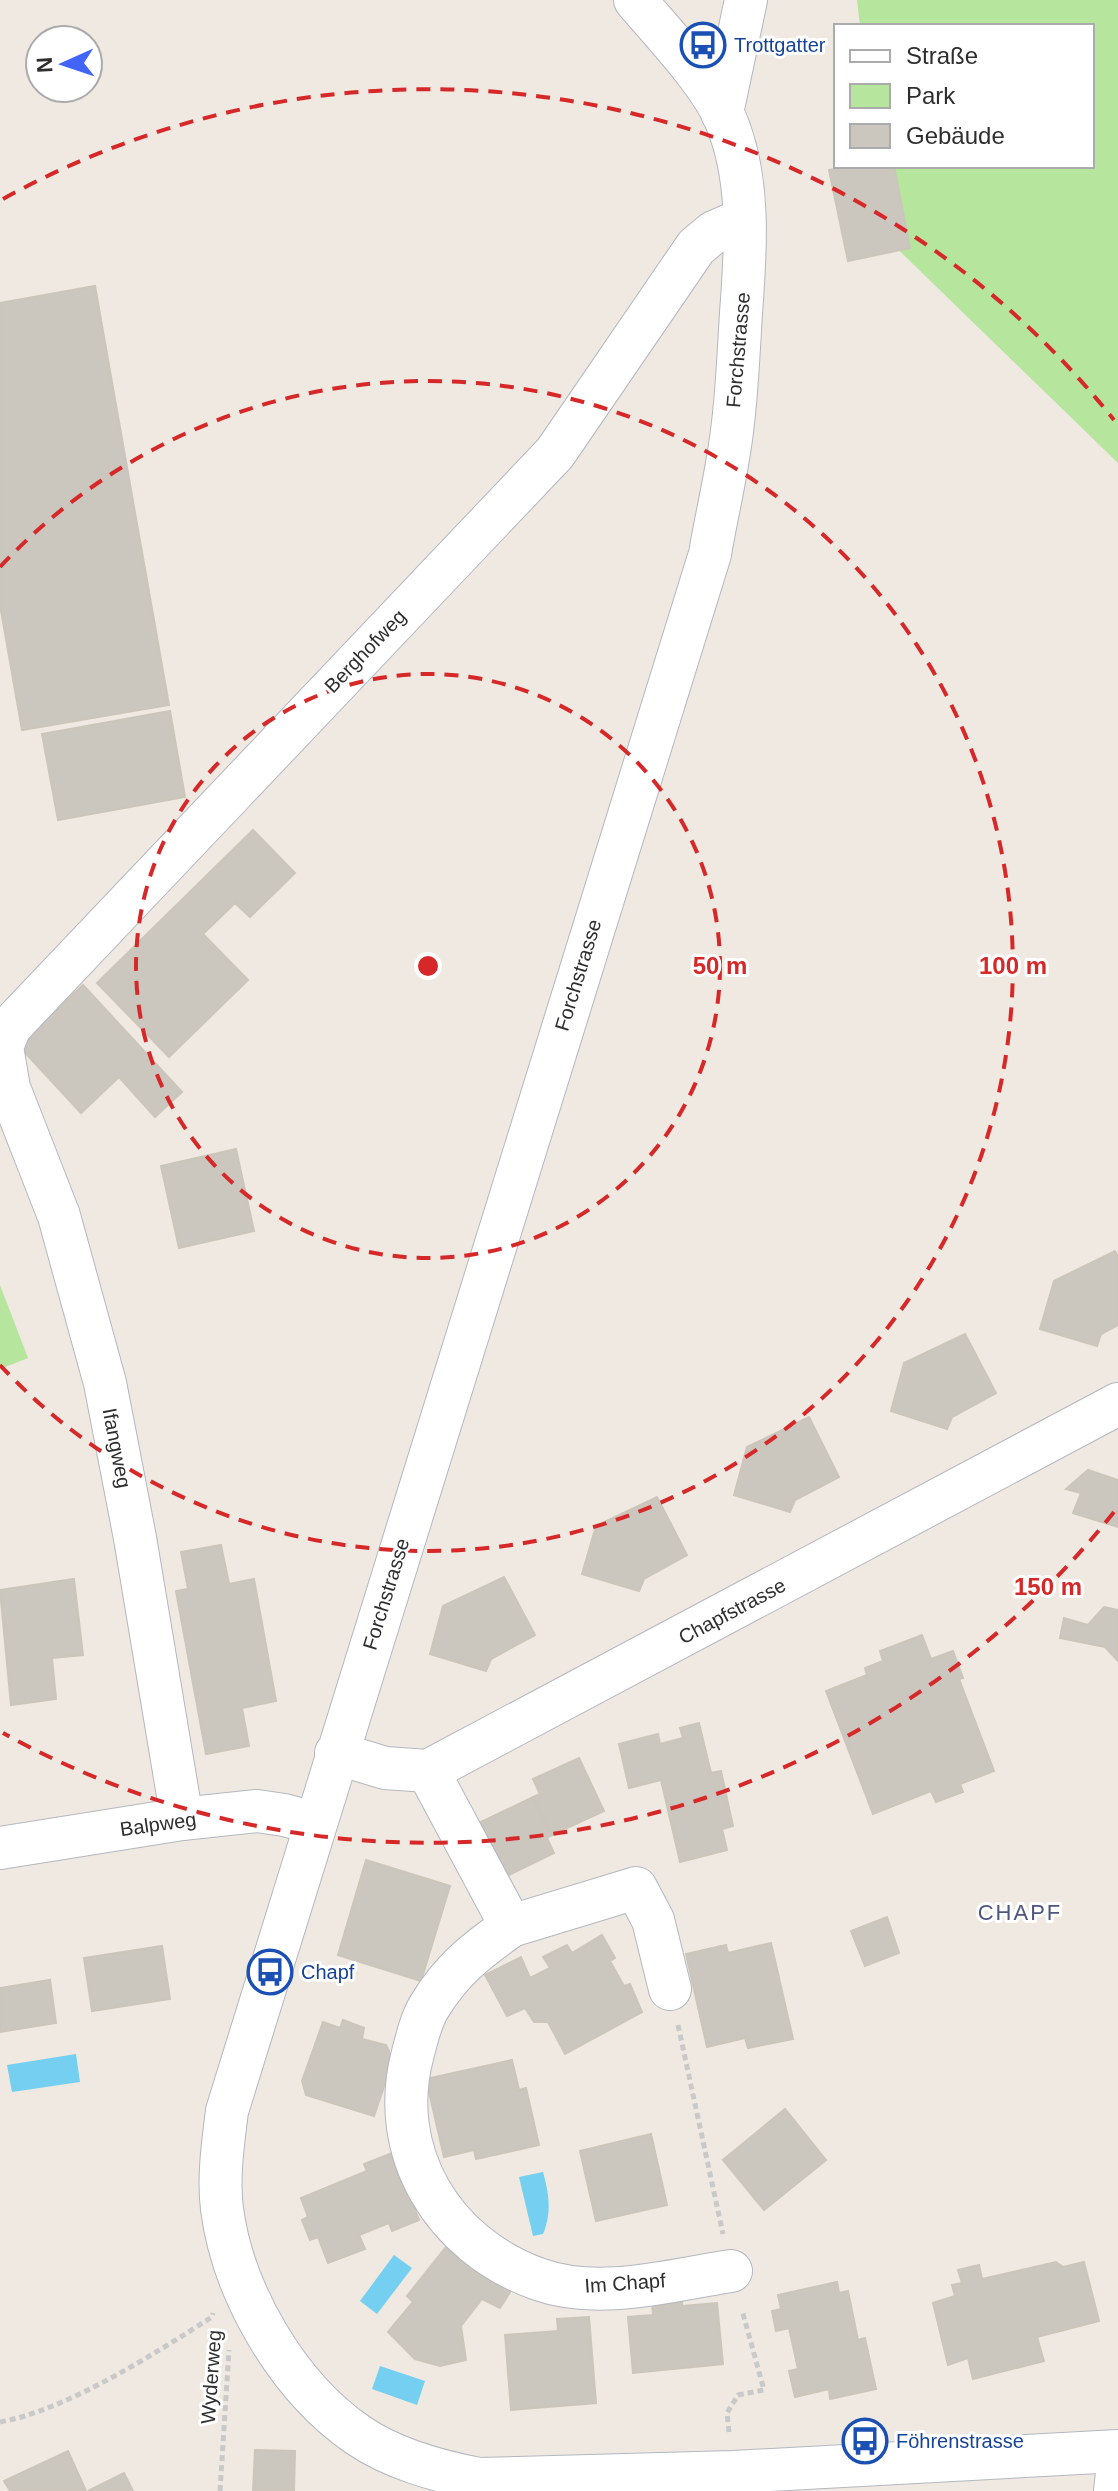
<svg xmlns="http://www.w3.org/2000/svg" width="1118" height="2491" viewBox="0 0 1118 2491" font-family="Arial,sans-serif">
  <rect width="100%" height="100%" fill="#efe9e1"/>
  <g fill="#b6e59e">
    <path d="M857,0h261v463l-238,-231 -7,-66h219v-140h-232z"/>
    <path d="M0,1285l28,73 -28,11z"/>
  </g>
  <g fill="#75cff0">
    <path d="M76,2054l4,28 -68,10 -5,-27z"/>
    <path d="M543,2172c6,22 9,40 0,62l-10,2 -14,-59z"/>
    <path d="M394,2255l18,13 -35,46 -17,-13z"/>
    <path d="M380,2366l45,15 -8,24 -45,-16z"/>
  </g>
  <g fill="#cbc7bf" stroke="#cbc5ba" stroke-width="2">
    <path d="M850,166h44l16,82 -62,13 -19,-91z"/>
    <path d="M95,286l74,419 -147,25 -22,-125v-302z"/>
    <path d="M170,711l15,86 -127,23 -16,-86z"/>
    <path d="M253,830l42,43 -45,44 -15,-14 -32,31 45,46 -79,77 -72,-74z"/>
    <path d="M83,985l99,107 -27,25 -36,-40 -38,36 -63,-68z"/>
    <path d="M236,1149l18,82 -75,17 -18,-82z"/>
    <path d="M1115,1251l3,6v68l-17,9 -4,12 -57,-17 14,-48z"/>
    <path d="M965,1334l31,59 -44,24 -5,12 -56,-18 13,-48z"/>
    <path d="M809,1417l30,60 -44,23 -5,12 -56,-17 13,-48z"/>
    <path d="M1088,1470l30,10v47l-45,-14 8,-20 -15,-4z"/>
    <path d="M657,1497l30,58 -43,24 -5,12 -57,-17 14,-48z"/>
    <path d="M221,1545l8,39 25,-5 22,122 -34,7 7,38 -43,8 -30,-163 12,-2 -7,-37z"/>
    <path d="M504,1577l31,58 -44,24 -5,12 -56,-17 13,-48z"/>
    <path d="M74,1579l9,76 -31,3 4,41 -45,6 -11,-115z"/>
    <path d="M1104,1607l14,3v51l-13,-14 -45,-9 4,-20 24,7z"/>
    <path d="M922,1635l9,24 22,-8 10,27 -4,1 35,92 -34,13 3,8 -27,10 -5,-11 -58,23 -47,-123 41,-16 -2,-7 18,-7 -3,-10z"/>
    <path d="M699,1723l12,50 10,-2 12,55 -11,3 5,21 -47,12 -19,-82 -32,8 -10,-44 39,-10 2,10 23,-6 -3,-10z"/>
    <path d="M579,1758l25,53 -52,24 -19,-38 7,-3 -7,-15z"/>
    <path d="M533,1797l19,38 -5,3 7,15 -47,23 -26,-54z"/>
    <path d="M366,1860l84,26 -29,95 -83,-26z"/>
    <path d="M887,1917l12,36 -34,13 -14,-35z"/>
    <path d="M602,1935l13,23 -5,3 14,25 6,-2 12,28 -77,42 -17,-32h-14l-9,-14 -18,8 -22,-41 36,-18 9,21 20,-10 -7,-11 24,-12 5,8z"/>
    <path d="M771,1943l22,96 -45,9 -3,-10 -38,9 -21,-93 40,-9 2,8z"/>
    <path d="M162,1946l8,53 -78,12 -8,-53z"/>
    <path d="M50,1980l6,43 -56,9v-44z"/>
    <path d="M343,2020l21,8 -2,11 24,6 3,6 3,12 -18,53 -68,-21 -4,-14 21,-59 17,6z"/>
    <path d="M512,2060l7,30 7,-2 13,57 -63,14 -2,-9 -30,7 -18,-78z"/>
    <path d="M785,2109l41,51 -62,50 -41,-50z"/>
    <path d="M651,2134l16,71 -71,16 -16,-70z"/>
    <path d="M392,2153l27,67 -27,11 -3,-8 -30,12 6,14 -37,14 -10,-26 -8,3 -8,-20 6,-3 -7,-19 66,-27 -3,-7z"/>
    <path d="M446,2247l30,25 7,-6 32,18 -15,24 -18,-9 -21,27 5,34 -26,6 -25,-7 -27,-27 25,-30 -6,-6z"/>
    <path d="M1056,2262l7,5 21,-5 15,59 -62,16 7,24 -71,18 -5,-21 -20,7 -15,-62 22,-7 -3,-11 10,-2 -4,-13 21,-5 3,14z"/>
    <path d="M837,2282l2,11 9,-2 10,49 7,-2 11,51 -46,10 -1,-10 -34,8 -6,-26 9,-2 -9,-41 -13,3 -4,-20 9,-2 -3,-14z"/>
    <path d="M682,2300v6l35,-3 6,61 -90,9 -5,-56 25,-2 -1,-13z"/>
    <path d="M589,2317l7,86 -85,7 -6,-75 53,-4 -1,-12z"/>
    <path d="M255,2450l40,1 -1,40h-41z"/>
    <path d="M68,2451l18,40h-76l-6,-10z"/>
    <path d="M124,2473l9,18h-45z"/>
  </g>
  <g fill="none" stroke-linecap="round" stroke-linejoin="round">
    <g stroke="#b4b7c1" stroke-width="44">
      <g id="minor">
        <path d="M635,0c27,32 72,79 89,116 27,60 22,132 17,197 -3,50 -5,102 -14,151 -5,30 -12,60 -17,90l-483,1557c-4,32 -9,66 -5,98 11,84 66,178 136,226 35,24 79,36 121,44l254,-7 385,-21"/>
        <path d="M722,113l24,-113"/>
        <path d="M336,1753l49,15 43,3 690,-367"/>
        <path d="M428,1771l83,155c-35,25 -59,43 -82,81 -8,13 -12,31 -16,46 -27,99 30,192 125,226 61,22 132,1 193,-8"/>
        <path d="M182,1819l-47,-281 -30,-155 -46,-167 -50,-128 -7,-41 8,-20 545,-574 141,-206 18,-15 30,-13"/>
        <path d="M0,1848l182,-29 75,-8 27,4 31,8"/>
        <path d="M511,1926l125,-38 17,32 17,69"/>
        <path d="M1115,2491l3,-27"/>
      </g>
    </g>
    <g stroke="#c9c9c9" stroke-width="5" stroke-dasharray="6 4" stroke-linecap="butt">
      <path d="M678,2025l45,209"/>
      <path d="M0,2422c67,-12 154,-68 212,-105l1,-4"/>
      <path d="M729,2432l-2,-19 11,-18 26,-5 -22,-80"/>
      <path d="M220,2491l9,-141"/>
    </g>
    <use href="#minor" stroke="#fff" stroke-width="42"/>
  </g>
  <g fill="none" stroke="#d62828" stroke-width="4" stroke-dasharray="14 10">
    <circle cx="428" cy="966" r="292"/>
    <path d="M0 567A585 585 0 1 1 0 1365"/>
    <path d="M1114 1512A877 877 0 0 1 3 1733M3 199A877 877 0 0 1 1114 420"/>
  </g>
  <defs>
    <g id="bus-ring" transform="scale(2.3)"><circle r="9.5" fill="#fff" stroke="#1a4fb4" stroke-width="1.5"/><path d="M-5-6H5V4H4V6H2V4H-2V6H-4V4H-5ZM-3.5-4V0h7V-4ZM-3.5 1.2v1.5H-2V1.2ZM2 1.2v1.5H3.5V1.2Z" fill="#1a4fb4"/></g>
  </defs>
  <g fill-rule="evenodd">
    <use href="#bus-ring" x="703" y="45"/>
    <use href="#bus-ring" x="270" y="1972"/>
    <use href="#bus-ring" x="865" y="2441"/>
  </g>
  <g text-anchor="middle" stroke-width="6" stroke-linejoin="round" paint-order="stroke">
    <g font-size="20" fill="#164399" stroke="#fff" text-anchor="start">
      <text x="734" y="52">Trottgatter</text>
      <text x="301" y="1979">Chapf</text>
      <text x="896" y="2448">Föhrenstrasse</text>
    </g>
    <g font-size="20" fill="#2e2e2e" stroke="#fff">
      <text transform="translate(738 350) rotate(-85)" y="7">Forchstrasse</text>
      <text transform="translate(365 651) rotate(-46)" y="7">Berghofweg</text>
      <text transform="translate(578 975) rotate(-73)" y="7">Forchstrasse</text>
      <text transform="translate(117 1448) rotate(79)" y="7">Ifangweg</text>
      <text transform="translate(386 1594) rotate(-73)" y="7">Forchstrasse</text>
      <text transform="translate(732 1611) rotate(-28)" y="7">Chapfstrasse</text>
      <text transform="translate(158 1824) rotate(-8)" y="7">Balpweg</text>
      <text transform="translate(625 2283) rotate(-4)" y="7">Im Chapf</text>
      <text transform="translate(211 2377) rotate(-86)" y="7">Wyderweg</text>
    </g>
    <g font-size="22" letter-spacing="2" fill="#4d5680" stroke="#fff">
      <text x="1020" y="1920">CHAPF</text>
    </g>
  </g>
  <circle cx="428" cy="966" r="12" fill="#d62828" stroke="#fff" stroke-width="4"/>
  <g font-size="24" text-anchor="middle" font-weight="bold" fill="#d62828" stroke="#fff" stroke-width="6" stroke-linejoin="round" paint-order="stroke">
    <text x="720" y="974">50 m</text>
    <text x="1013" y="974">100 m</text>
    <text x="1048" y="1595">150 m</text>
  </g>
  <rect x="834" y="24" width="260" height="144" fill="#ffffff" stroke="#ababab" stroke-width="2"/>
  <rect x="850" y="50" width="40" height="12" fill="#ffffff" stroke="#ababab" stroke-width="2"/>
  <text x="906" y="64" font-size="24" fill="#2e2e2e">Straße</text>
  <rect x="850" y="84" width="40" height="24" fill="#b6e59e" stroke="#ababab" stroke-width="2"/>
  <text x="906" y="104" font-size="24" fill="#2e2e2e">Park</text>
  <rect x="850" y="124" width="40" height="24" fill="#cbc7bf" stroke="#ababab" stroke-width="2"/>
  <text x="906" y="144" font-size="24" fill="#2e2e2e">Gebäude</text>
  <g transform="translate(64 64) rotate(267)"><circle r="38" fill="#ffffff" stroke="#ababab" stroke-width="2"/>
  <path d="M0-6L14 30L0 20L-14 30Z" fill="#4264fb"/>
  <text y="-12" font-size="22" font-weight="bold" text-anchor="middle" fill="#2e2e2e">N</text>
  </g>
</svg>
